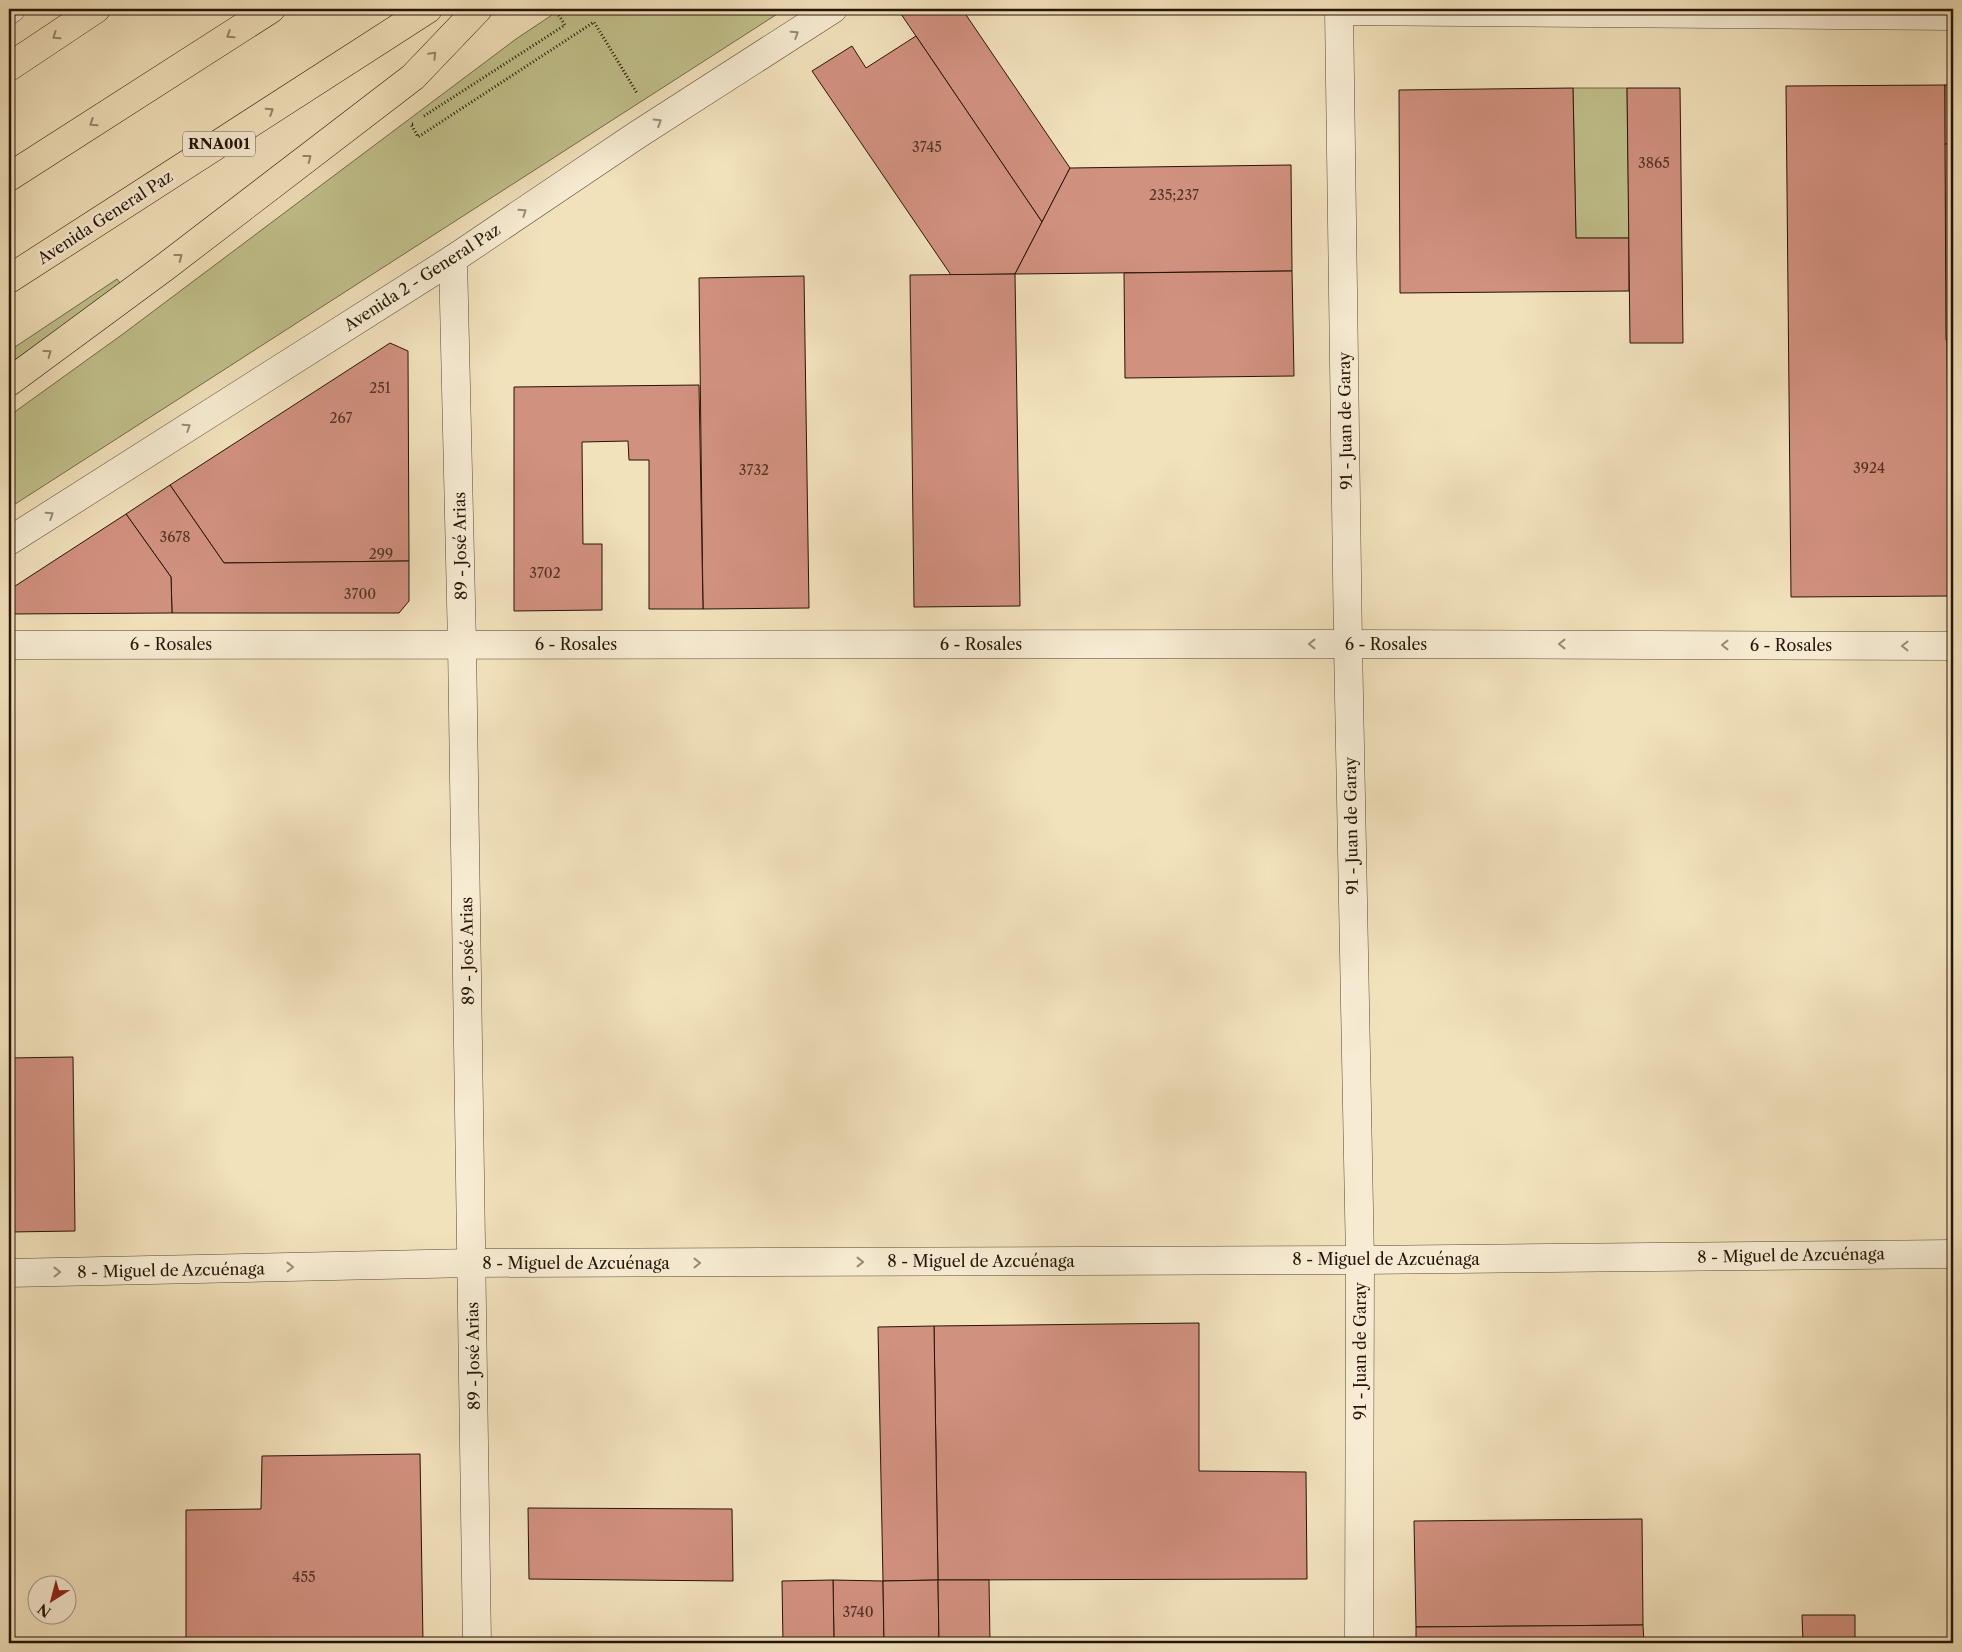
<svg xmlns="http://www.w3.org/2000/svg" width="1962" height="1652" viewBox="0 0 1962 1652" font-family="'Libre Caslon Text',serif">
  <rect width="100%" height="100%" fill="#f2e2bc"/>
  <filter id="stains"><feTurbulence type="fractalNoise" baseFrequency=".004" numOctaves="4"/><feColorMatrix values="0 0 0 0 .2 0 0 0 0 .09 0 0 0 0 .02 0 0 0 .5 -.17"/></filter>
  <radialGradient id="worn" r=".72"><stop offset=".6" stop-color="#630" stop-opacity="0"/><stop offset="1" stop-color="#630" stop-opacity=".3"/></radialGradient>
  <g fill="#c1c18c" stroke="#746a4a">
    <path d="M561,9h224l-776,499v-92l114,-82 393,-295z"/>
    <path d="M1573,88h54l2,150h-53z"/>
    <path d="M117,279l4,5 -112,80v-13z"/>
  </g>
  <g fill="#d1917f" stroke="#271408">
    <path d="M910,9h52l108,159 -28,54 -141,-208z"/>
    <path d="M916,36l126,186 -27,52 -64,1 -139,-204 40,-25 14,22z"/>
    <path d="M1945,85l4,511 -158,1 -5,-511z"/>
    <rect x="1945" y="85" width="8" height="59"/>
    <path d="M1573,88l3,150h53v53l-229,2 -1,-203z"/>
    <path d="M1627,88h53l3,255h-53z"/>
    <path d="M1945,144h8v196h-7z"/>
    <path d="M1291,165l1,106 -277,3 55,-106z"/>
    <path d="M1292,271l2,105 -169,2 -1,-105z"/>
    <path d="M1015,274l5,332 -106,1 -4,-332z"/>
    <path d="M804,276l5,332 -106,1 -4,-331z"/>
    <path d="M390,343l18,8 1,210 -185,2 -54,-78z"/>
    <path d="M699,385l4,224h-54v-149h-20l-1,-19 -46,1 1,102h19v66l-88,1v-224z"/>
    <path d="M170,485l54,78 185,-2v40l-10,12h-227l-1,-36 -45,-63z"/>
    <path d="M126,514l45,63 1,36 -163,1v-24z"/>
    <path d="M73,1057l2,174 -66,1v-174z"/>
    <path d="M1199,1323v148l107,1 1,107 -369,1 -4,-254z"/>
    <path d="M934,1326l4,254 -55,1 -5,-254z"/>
    <path d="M420,1454l3,189h-237v-133l75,-1 1,-53z"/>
    <path d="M528,1508l204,1 1,72 -204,-2z"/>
    <path d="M1642,1519l1,106 -227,2 -2,-106z"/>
    <path d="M833,1580l50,1 1,62h-50z"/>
    <path d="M833,1580l1,63h-51l-1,-62z"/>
    <path d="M938,1580l1,63h-55l-1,-62z"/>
    <path d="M938,1580h51l1,63h-51z"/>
    <path d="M1802,1615h53v28h-52z"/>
    <path d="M1643,1625l1,18h-228v-16z"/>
  </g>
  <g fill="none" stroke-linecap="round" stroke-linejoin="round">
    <g stroke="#5a4835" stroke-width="29">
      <g id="minor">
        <path d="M1339,9l9,635 12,616 -1,383"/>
        <path d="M1339,11l614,5"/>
        <path d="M453,259l9,385 15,999"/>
        <path d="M9,645l1339,-1 605,2"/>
        <path d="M9,1273l463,-10 888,-3 593,-6"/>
      </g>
    </g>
    <g stroke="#5a4835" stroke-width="29">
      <g id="tertiary">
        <path d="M9,10l2,-1"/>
        <path d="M9,541l444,-282 184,-124 196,-126"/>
      </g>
    </g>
    <g stroke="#271408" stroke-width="29">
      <g id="motorway">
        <path d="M9,67l87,-58"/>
        <path d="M9,177l262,-168"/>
        <path d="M9,279l419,-270"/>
        <path d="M9,382l156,-115 248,-190 65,-68"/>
      </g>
    </g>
    <g stroke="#271408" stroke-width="3" stroke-dasharray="1 2.5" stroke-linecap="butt">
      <path d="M424,116l141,-91 -10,-16"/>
      <path d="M413,124h-2l7,13 176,-115 43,71"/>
    </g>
    <use href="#minor" stroke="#f7ecd3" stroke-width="28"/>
    <use href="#tertiary" stroke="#f7ecd3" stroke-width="28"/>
    <use href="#motorway" stroke="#f2e2bc" stroke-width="28"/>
  </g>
  <defs><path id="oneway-chevron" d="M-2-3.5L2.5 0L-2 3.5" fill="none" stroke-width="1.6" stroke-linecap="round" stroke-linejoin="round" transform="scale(1.25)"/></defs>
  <g stroke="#998b78">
    <use href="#oneway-chevron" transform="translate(795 34) rotate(-33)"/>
    <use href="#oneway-chevron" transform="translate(658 122) rotate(-32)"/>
    <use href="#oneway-chevron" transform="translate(523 212) rotate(-34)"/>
    <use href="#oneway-chevron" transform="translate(187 427) rotate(-33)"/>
    <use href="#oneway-chevron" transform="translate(50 515) rotate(-33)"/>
    <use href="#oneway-chevron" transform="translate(1312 644) rotate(180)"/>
    <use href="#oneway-chevron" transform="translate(1562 644) rotate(-180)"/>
    <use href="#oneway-chevron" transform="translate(1725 645) rotate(-180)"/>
    <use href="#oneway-chevron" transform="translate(1905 646) rotate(-180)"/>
    <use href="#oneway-chevron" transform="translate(860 1262)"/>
    <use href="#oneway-chevron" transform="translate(697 1263)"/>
    <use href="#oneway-chevron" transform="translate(290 1267) rotate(-1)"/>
    <use href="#oneway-chevron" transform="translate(57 1272) rotate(-1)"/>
  </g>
  <g stroke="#97856b">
    <use href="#oneway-chevron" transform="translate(230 35) rotate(147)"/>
    <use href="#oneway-chevron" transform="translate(56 36) rotate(146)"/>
    <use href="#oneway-chevron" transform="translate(433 55) rotate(-46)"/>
    <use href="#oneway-chevron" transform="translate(270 111) rotate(-33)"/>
    <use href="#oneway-chevron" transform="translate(93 123) rotate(147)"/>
    <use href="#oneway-chevron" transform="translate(308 158) rotate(-38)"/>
    <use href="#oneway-chevron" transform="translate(179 257) rotate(-37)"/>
    <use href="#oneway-chevron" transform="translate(48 353) rotate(-36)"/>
  </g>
  <g text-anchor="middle" stroke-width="5" stroke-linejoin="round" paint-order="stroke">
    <g font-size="14" fill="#523326">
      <text x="927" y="152">3745</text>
      <text x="1654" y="168">3865</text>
      <text x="1174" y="200">235;237</text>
      <text x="380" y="393">251</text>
      <text x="341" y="423">267</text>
      <text x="1869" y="473">3924</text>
      <text x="754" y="475">3732</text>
      <text x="175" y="542">3678</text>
      <text x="381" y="559">299</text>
      <text x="545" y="578">3702</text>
      <text x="360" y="599">3700</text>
      <text x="304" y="1582">455</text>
      <text x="858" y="1617">3740</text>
    </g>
    <rect fill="#f7ecd3" stroke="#655545" stroke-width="1" x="183" y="131.5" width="72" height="25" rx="4"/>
    <g font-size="15" font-weight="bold" fill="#271408">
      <text x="219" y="149">RNA001</text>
    </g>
    <g font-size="16" fill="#271408" stroke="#f7ecd3">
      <text transform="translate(105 217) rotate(-33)" y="6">Avenida General Paz</text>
      <text transform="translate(422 277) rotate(-33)" y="6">Avenida 2 - General Paz</text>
      <text transform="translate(1345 421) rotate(-91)" y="6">91 - Juan de Garay</text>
      <text transform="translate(460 546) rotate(-91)" y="6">89 - José Arias</text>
      <text x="171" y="650">6 - Rosales</text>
      <text x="576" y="650">6 - Rosales</text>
      <text x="981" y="650">6 - Rosales</text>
      <text x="1386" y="650">6 - Rosales</text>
      <text x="1791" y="651">6 - Rosales</text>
      <text transform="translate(1351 826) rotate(-91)" y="6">91 - Juan de Garay</text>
      <text transform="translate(467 951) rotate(-91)" y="6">89 - José Arias</text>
      <text transform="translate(1791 1255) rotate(-1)" y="6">8 - Miguel de Azcuénaga</text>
      <text x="1386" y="1265">8 - Miguel de Azcuénaga</text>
      <text x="981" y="1267">8 - Miguel de Azcuénaga</text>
      <text x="576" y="1269">8 - Miguel de Azcuénaga</text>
      <text transform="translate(171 1270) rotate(-1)" y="6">8 - Miguel de Azcuénaga</text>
      <text transform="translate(1360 1351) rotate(-90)" y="6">91 - Juan de Garay</text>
      <text transform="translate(473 1356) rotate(-91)" y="6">89 - José Arias</text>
    </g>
  </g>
  <rect width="1962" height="1652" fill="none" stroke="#f2e2bc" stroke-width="30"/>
  <rect x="10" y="10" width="1942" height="1632" fill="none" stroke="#271408" stroke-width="2.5"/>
  <rect x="15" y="15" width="1932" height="1622" fill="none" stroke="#271408"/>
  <g transform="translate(52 1600) rotate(216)"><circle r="24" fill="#f7ecd3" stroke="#a49682"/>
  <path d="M0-4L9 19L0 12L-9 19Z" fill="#8f2418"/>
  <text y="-8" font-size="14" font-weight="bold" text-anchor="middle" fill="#271408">N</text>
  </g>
  <rect width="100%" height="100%" filter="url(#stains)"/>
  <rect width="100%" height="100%" fill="url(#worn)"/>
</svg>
